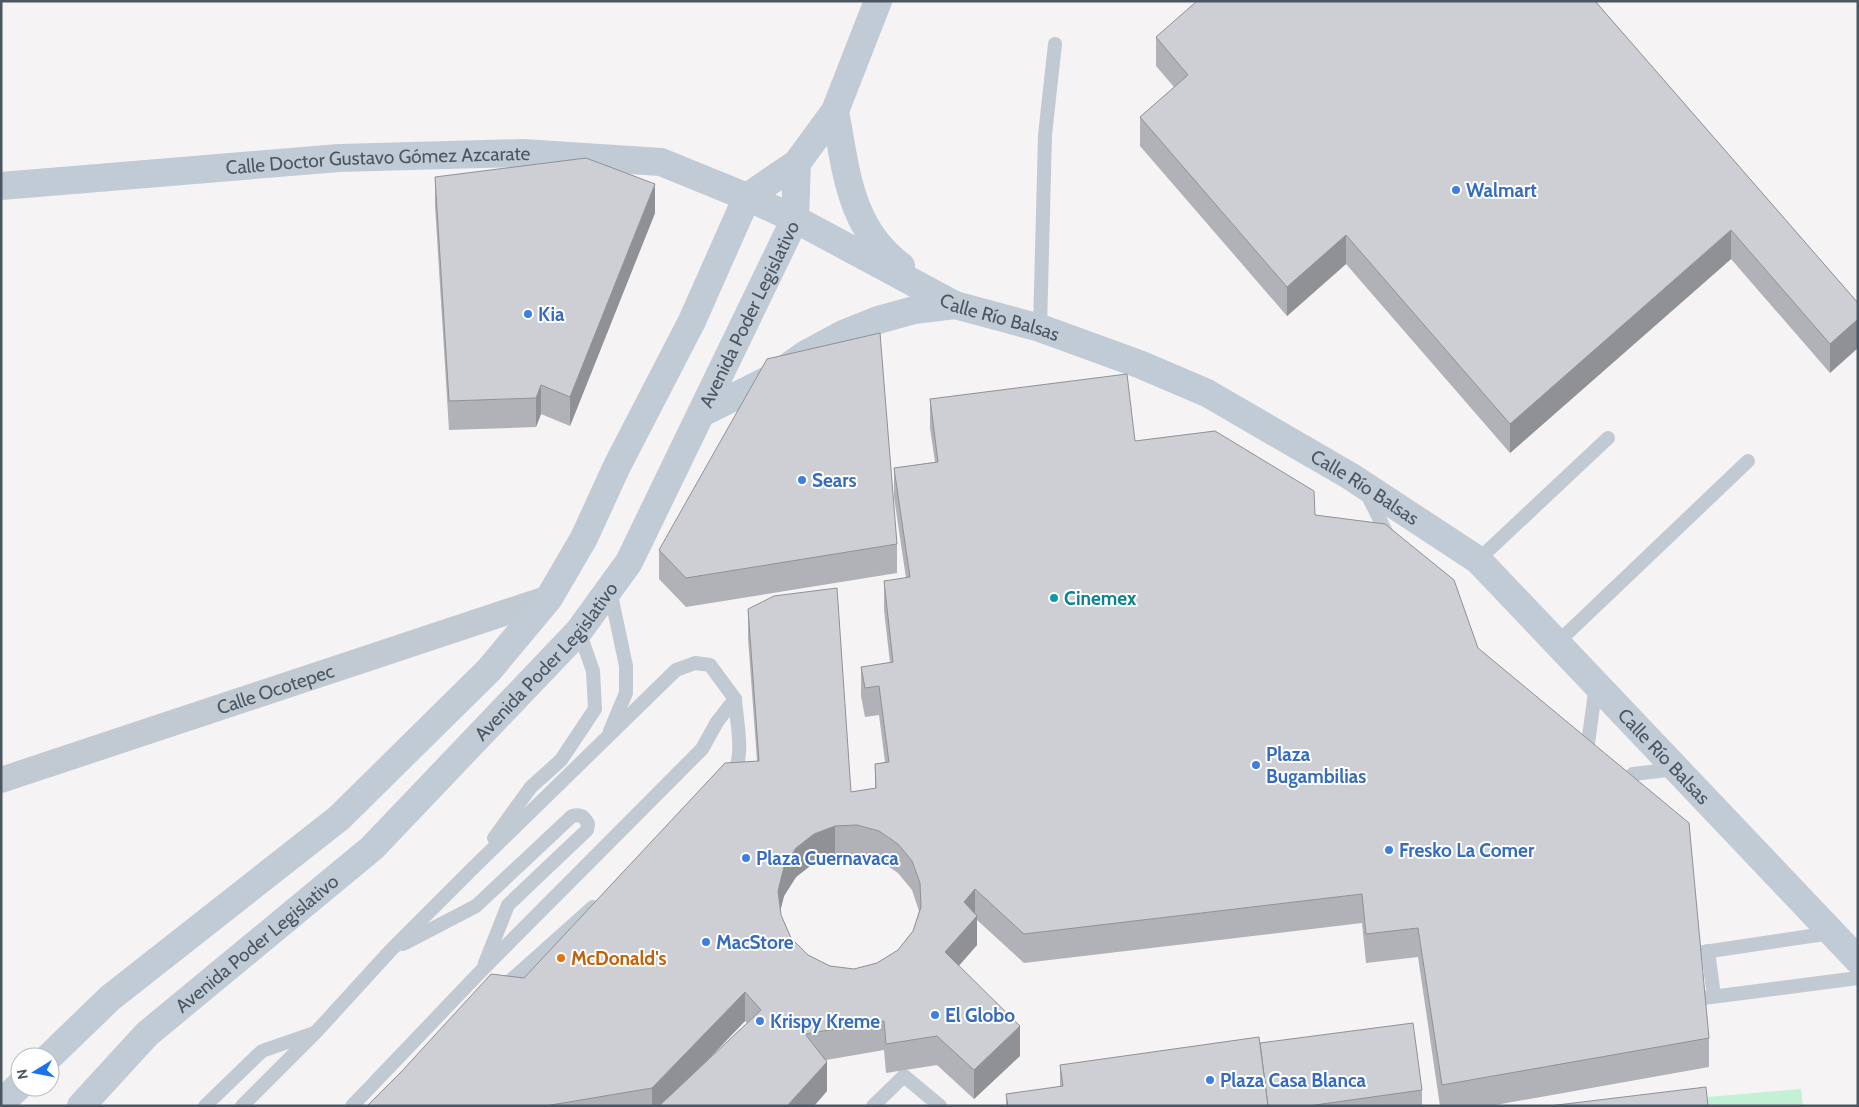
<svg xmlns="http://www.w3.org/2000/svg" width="1859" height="1107" viewBox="0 0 1859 1107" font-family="Cabin,sans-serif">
  <rect width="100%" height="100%" fill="#f5f3f3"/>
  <path fill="#c3f1d5" d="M1801,1089l2,17h-96l1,-9z"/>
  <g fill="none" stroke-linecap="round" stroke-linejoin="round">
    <g stroke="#c1cad2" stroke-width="14">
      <path d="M1040,328l5,-193 10,-91"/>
      <path d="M1366,492l24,48"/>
      <path d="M1478,560l130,-122"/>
      <path d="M610,590l16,76v27l-16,38"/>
      <path d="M1557,643l191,-182"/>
      <path d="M1586,758l10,-73"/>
      <path d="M732,779c13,-25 5,-53 3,-80"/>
      <path d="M1617,788l16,-14 43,-5"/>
      <path d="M494,838l37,-51 30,-27 34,-51 -2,-38 -14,-40"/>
      <path d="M403,944l73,-38 96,-90c9,-2 12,0 16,8l-1,6 -79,75 -23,58"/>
      <path d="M1708,951l6,45"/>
      <path d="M1684,955l147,-22"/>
      <path d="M501,989l92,-82"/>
      <path d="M1688,1000l170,-22"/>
      <path d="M205,1106l57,-55 52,-18"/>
      <path d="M242,1106l75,-75 74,-81 81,-81 204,-199 19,-7 15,2 25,34 -18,23 -15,27 -219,220 -131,137"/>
      <path d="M873,1106l31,-30 36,30"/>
    </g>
    <path stroke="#c1cad2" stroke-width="26" id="s1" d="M1,780l548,-182"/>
    <g stroke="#c1cbd6" stroke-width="28">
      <path d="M835,111c11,58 14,117 66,155"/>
      <path id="s2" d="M1,186l338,-28 184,-5 138,9 86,35 48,22 160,86 85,23 99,36 68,29 143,83 128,84 380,400"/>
      <path d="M702,413l70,-35 34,-24 37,-20 35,-14 36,-10 41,-5"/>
      <path d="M49,1057l61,-59 229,-180 150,-148 60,-72 35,-60 33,-72 75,-145 55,-124 50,-34 38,-52 43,-110"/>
      <path d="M1,1103l19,-18"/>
      <path id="s3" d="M81,1106l66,-72 225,-186 207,-217 50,-69 166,-343 2,-56"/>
    </g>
  </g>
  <g fill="#b0b2b7" fill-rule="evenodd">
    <path d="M1595,1l263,302 -28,70 -99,-114 -221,194 -164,-189 -59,52 -147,-170v-29l34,-30 -18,-21v-29z"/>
    <path d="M435,177l220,36 -85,213 -29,-12 -5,13 -87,3 -14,-224z"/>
    <path d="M930,399l205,42 180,74 163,133 231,390v29l-219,39h-50l-22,-149 -52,6 -4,-40 -338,40 -47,-43v25l-18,21 61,90 -46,43 -37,-34 -51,8 -2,-23 -58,10 1,31 -13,15h-447l157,-128 233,-217 -9,-123v-29l103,183 24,-4v-24l10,-2 -6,-47 -14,2 -4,-21v-29l29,-4 -6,-53v-29l22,-3 -12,-81v-29l41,-6 -5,-34zM857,854l22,6 19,13 14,17 7,21 -6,20 -15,19 -21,13 -23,6 -24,-3 -22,-11 -17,-17 -10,-23 -1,-4 4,-15 12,-19 18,-14 21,-8zM745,1021l2,2 -39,37z"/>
    <path d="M897,544v29l-211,34 -27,-28v-29z"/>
    <path d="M1260,1043l162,47v16h-416v-12l54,-7v-22z"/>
  </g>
  <g fill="#909195">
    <path d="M655,184v29l-85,213v-29z"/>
    <path d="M1731,230v29l-221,194v-29z"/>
    <path d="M1346,235v29l-59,52v-29z"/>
    <path d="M1858,319v29l-28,25v-29z"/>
    <path d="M541,385v29l-5,13v-29z"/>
    <path d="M835,826v29l-21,8 -18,14 -12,19 -6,24v-29l6,-24 12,-19 18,-14z"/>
    <path d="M975,889v29l2,-2v29l-32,36v-29l19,-50z"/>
    <path d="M745,992v29l-82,85h-11v-18z"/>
    <path d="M1020,1026v30l-46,43v-29z"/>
    <path d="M827,1062v29l-13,15h-27z"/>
  </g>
  <g fill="#cdcfd5" stroke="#909195" fill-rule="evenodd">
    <path d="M1197,1h398l263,302v16l-28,25 -99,-114 -221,194 -164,-189 -59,52 -147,-170 48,-42 -32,-38z"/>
    <path d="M586,158l69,26 -85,213 -29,-12 -5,13 -87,3 -14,-224z"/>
    <path d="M880,333l17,211 -211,34 -27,-28 108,-191z"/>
    <path d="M1127,374l8,67 80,-10 99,60 1,24 70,9 69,56 24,68 211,175 20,215 -267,47 -24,-157 -52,6 -4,-40 -338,40 -49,-45 -11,13 13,14 -32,36 75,74 -46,44 -37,-34 -51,8 -2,-23 -79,13 22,28 -40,44h-128l102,-96 -16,-18 -93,96 -107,18h-178l35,-35 89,-97 33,4 201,-215 34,-2 -11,-152 26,-13 63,-8 14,204 25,-4 -1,-24 14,-2 -10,-76 -14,2 -4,-21 32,-5 -9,-81 26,-4 -16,-109 44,-6 -8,-63zM857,825l22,6 19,13 14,17 8,22 1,24 -8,24 -15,19 -21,13 -23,6 -24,-3 -22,-11 -17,-17 -10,-23 -3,-24 6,-24 12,-19 18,-14 21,-8z"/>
    <path d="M1413,1023l9,67 -114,16h-40l-8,-63z"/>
    <path d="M1259,1037l9,69h-260l-2,-12 57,-8 -3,-21z"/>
    <path d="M1706,1087l2,19h-159z"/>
  </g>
  <g fill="#3f7fe0" stroke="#fff" stroke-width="2">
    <circle cx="1456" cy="190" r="5"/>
    <circle cx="528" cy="314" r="5"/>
    <circle cx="802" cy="480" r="5"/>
    <circle cx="1256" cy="765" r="5"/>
    <circle cx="1389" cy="850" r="5"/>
    <circle cx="746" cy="858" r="5"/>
    <circle cx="706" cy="942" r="5"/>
    <circle cx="935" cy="1015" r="5"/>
    <circle cx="760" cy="1021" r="5"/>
    <circle cx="1210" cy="1080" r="5"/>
  </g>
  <circle fill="#0f9aa8" stroke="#fff" stroke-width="2" cx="1054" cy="598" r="5"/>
  <circle fill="#e8710a" stroke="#fff" stroke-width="2" cx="561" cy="958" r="5"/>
  <g text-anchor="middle" stroke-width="4" stroke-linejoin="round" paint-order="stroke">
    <g font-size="19" fill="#4a5661" stroke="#fff">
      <text dy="7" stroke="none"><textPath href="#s2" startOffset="378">Calle Doctor Gustavo Gómez Azcarate</textPath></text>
      <text dy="7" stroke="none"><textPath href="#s3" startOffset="1050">Avenida Poder Legislativo</textPath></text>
      <text dy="7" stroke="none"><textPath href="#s2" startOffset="1035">Calle Río Balsas</textPath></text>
      <text dy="7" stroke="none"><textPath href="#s2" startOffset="1440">Calle Río Balsas</textPath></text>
      <text dy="7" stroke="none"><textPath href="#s3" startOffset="645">Avenida Poder Legislativo</textPath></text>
      <text dy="7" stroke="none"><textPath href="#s1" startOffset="289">Calle Ocotepec</textPath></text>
      <text dy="7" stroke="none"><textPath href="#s2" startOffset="1845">Calle Río Balsas</textPath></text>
      <text dy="7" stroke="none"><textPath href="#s3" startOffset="240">Avenida Poder Legislativo</textPath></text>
    </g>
    <g font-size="19" font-weight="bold" fill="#366cbe" stroke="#fff" text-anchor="start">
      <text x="1466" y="197">Walmart</text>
      <text x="538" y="321">Kia</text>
      <text x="812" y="487">Sears</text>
      <text x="1266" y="761">Plaza<tspan x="1266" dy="22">Bugambilias</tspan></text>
      <text x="1399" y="857">Fresko La Comer</text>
      <text x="756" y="865">Plaza Cuernavaca</text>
      <text x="716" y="949">MacStore</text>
      <text x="945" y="1022">El Globo</text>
      <text x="770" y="1028">Krispy Kreme</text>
      <text x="1220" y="1087">Plaza Casa Blanca</text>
    </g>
    <g font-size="19" font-weight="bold" fill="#0d838f" stroke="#fff" text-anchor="start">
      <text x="1064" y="605">Cinemex</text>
    </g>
    <g font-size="19" font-weight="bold" fill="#c56008" stroke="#fff" text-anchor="start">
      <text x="571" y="965">McDonald's</text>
    </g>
  </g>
  <rect width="1859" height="1107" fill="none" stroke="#4a5661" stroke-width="5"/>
  <g transform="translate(35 1072) rotate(260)"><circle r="24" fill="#ffffff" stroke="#b7bbc0"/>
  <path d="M0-4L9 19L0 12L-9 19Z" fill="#1a73e8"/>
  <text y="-8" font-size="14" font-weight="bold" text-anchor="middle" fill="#4a5661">N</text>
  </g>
</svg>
